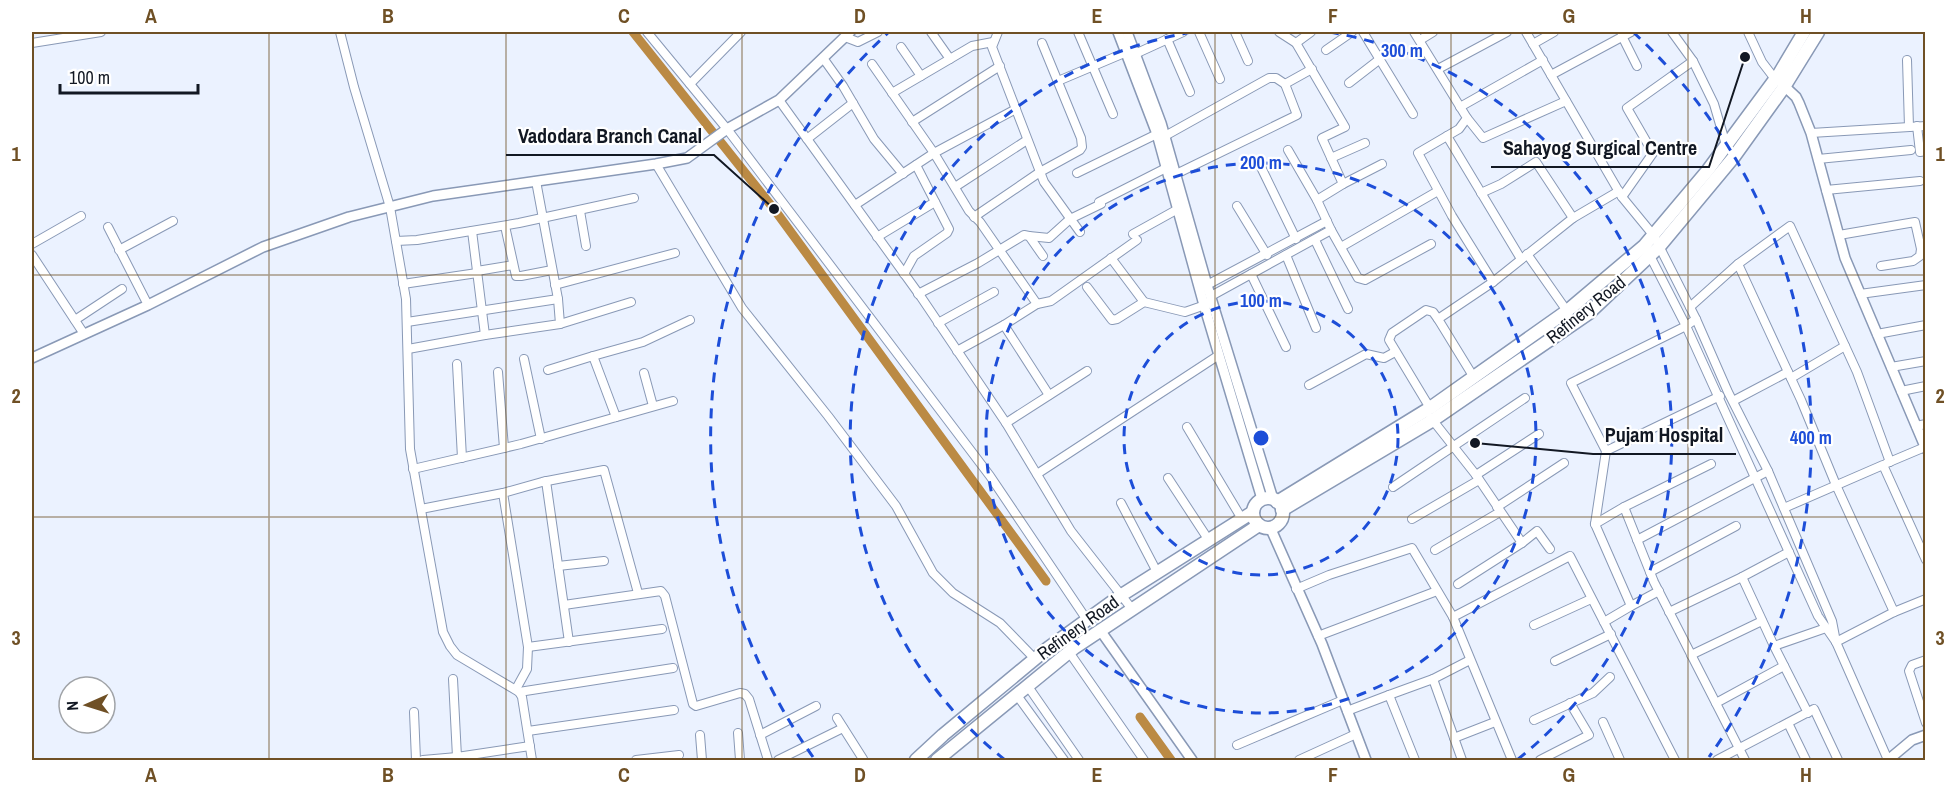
<svg xmlns="http://www.w3.org/2000/svg" width="1957" height="792" viewBox="0 0 1957 792" font-family="'Archivo Narrow',sans-serif">
  <rect width="100%" height="100%" fill="#ebf2ff"/>
  <g fill="none" stroke-linecap="round" stroke-linejoin="round">
    <g stroke="#bb8a44" stroke-width="9">
      <path d="M633,32l141,177 272,372"/>
      <path d="M1140,717l31,43"/>
    </g>
    <g stroke="#8999b6" stroke-width="10">
      <g id="minor">
        <path d="M340,32l14,55 36,120 16,92 4,150 33,183 7,14 7,9 62,37 3,5 10,63"/>
        <path d="M647,32l80,97 263,347 97,144"/>
        <path d="M931,32l19,27"/>
        <path d="M998,32l-6,15 45,117 7,18 36,50"/>
        <path d="M1078,32l35,82"/>
        <path d="M1199,32l21,47"/>
        <path d="M1235,32l13,29"/>
        <path d="M1279,32l17,11 15,-11"/>
        <path d="M1363,32l50,82"/>
        <path d="M1414,32l53,86 -8,11 -41,24 34,63 41,66"/>
        <path d="M1526,32l96,165 32,39 42,83 32,73 40,79 64,150 4,21"/>
        <path d="M1672,32l21,29 21,43 12,41 9,11"/>
        <path d="M1748,32l14,30 13,17"/>
        <path d="M1622,36l15,30"/>
        <path d="M845,37l13,5 20,-10"/>
        <path d="M1167,39l23,53"/>
        <path d="M1420,40l13,-8"/>
        <path d="M32,43l69,-11"/>
        <path d="M1296,43l49,84 -23,11 21,46 -26,16 14,30 27,48 7,2 66,-36"/>
        <path d="M1533,44l21,-12"/>
        <path d="M901,47l20,29"/>
        <path d="M1326,50l26,-18"/>
        <path d="M1135,54l48,-22"/>
        <path d="M823,58l20,28 31,53 29,35"/>
        <path d="M1907,60l2,67"/>
        <path d="M872,64l62,89 82,-44"/>
        <path d="M1438,69l69,-37"/>
        <path d="M1551,75l80,-43"/>
        <path d="M1058,81l71,-30"/>
        <path d="M1349,83l31,-24"/>
        <path d="M690,84l51,-52"/>
        <path d="M892,93l80,-47 21,-4"/>
        <path d="M779,100l142,197 85,126 65,108 61,78"/>
        <path d="M1460,107l83,-47"/>
        <path d="M1467,118l16,20 83,-37"/>
        <path d="M912,122l88,-56"/>
        <path d="M1917,126l3,26 6,-1"/>
        <path d="M1811,133l115,-7"/>
        <path d="M1165,136l104,-58h7l9,6"/>
        <path d="M1447,136l74,123"/>
        <path d="M807,139l46,-36"/>
        <path d="M1288,150l29,50"/>
        <path d="M1331,158l34,-15"/>
        <path d="M1818,159l93,-9"/>
        <path d="M1258,161l38,78"/>
        <path d="M656,164l86,144 86,108 68,90 37,67 20,20 47,30 35,36"/>
        <path d="M1077,173l80,-39"/>
        <path d="M1172,176l125,-61 -12,-31 27,-15"/>
        <path d="M1343,184l39,-20"/>
        <path d="M955,187l72,-47"/>
        <path d="M1826,190l94,-9"/>
        <path d="M1622,197l31,-44 -26,-45 66,-47"/>
        <path d="M1099,202l67,-34"/>
        <path d="M855,205l79,-52 35,58 11,11 57,82 -33,21 45,70"/>
        <path d="M1237,206l30,49"/>
        <path d="M580,211l6,35"/>
        <path d="M974,217l66,-45 40,-22 2,-3 -1,-9 -39,-95"/>
        <path d="M1573,218l46,-27"/>
        <path d="M505,226l11,50h5l31,-6"/>
        <path d="M108,227l40,78"/>
        <path d="M472,231l13,104"/>
        <path d="M1133,234l45,-25"/>
        <path d="M1839,235l76,-13 6,27 -1,7 -7,5 -32,5"/>
        <path d="M1029,236l20,2 21,-19 31,-15"/>
        <path d="M877,237l58,-35"/>
        <path d="M1315,240l33,69"/>
        <path d="M396,241l21,-1 102,-17 115,-25"/>
        <path d="M32,244l49,-28"/>
        <path d="M1341,247l97,-56"/>
        <path d="M119,250l54,-29"/>
        <path d="M1648,252l38,74 132,290 18,26 52,118"/>
        <path d="M1527,254l40,57"/>
        <path d="M32,255l52,79"/>
        <path d="M1286,255l30,73"/>
        <path d="M1111,258l33,44"/>
        <path d="M1738,264l52,-38 67,146 33,90"/>
        <path d="M477,271l36,-6"/>
        <path d="M904,274l10,-18 33,-23 2,-4 -33,-64"/>
        <path d="M1251,274l35,73"/>
        <path d="M403,284l74,-11"/>
        <path d="M555,285l120,-32"/>
        <path d="M1207,285l120,-64"/>
        <path d="M1087,287l25,33 5,-1 27,-17 41,10 23,-8"/>
        <path d="M918,294l60,-31 46,-28 5,1 14,20"/>
        <path d="M1860,294l66,-9"/>
        <path d="M1211,296l120,-66"/>
        <path d="M1037,304l14,-3 86,-61"/>
        <path d="M1690,307l48,-43 63,136 35,85 58,127"/>
        <path d="M1696,319l-10,7 -115,57 35,68 114,-55"/>
        <path d="M75,320l47,-31"/>
        <path d="M407,322l151,-23"/>
        <path d="M938,323l56,-31"/>
        <path d="M560,324l71,-22"/>
        <path d="M1877,334l49,-9"/>
        <path d="M408,349l77,-14 75,-11 -2,-25 -22,-118"/>
        <path d="M957,351l47,-26"/>
        <path d="M593,356l50,-14 47,-22"/>
        <path d="M524,359l17,80"/>
        <path d="M457,364l5,94"/>
        <path d="M1891,367l35,-6"/>
        <path d="M548,370l45,-14 23,61"/>
        <path d="M498,372l6,76"/>
        <path d="M644,373l9,33"/>
        <path d="M1473,376l-35,-57 55,-37 80,-64 -37,-56 -35,22 -20,9"/>
        <path d="M1791,378l54,-32"/>
        <path d="M1309,385l57,-31 18,4 11,-6"/>
        <path d="M1901,391l25,-5"/>
        <path d="M1733,401l55,-29"/>
        <path d="M1430,408l-41,-68 3,-7 34,-23 7,2 5,7"/>
        <path d="M1431,418l45,57 46,68 15,-12 13,18"/>
        <path d="M1006,423l81,-52"/>
        <path d="M1916,426l10,-2"/>
        <path d="M1187,427l55,92"/>
        <path d="M1887,463l38,-16"/>
        <path d="M413,469l108,-25 152,-43"/>
        <path d="M1037,474l182,-119"/>
        <path d="M1476,475l63,-41"/>
        <path d="M1168,478l40,61"/>
        <path d="M546,481l23,161"/>
        <path d="M1393,487l132,-89"/>
        <path d="M1121,503l36,69"/>
        <path d="M1497,507l67,-44"/>
        <path d="M1624,507l87,-43"/>
        <path d="M1784,508l99,-43 43,95"/>
        <path d="M421,509l82,-16"/>
        <path d="M1412,519l67,-39"/>
        <path d="M1595,524l11,-73"/>
        <path d="M1637,540l131,-69"/>
        <path d="M1435,550l65,-38"/>
        <path d="M558,566l46,-5"/>
        <path d="M1650,572l86,-46"/>
        <path d="M1742,577l47,-25"/>
        <path d="M1458,584l64,-41"/>
        <path d="M1296,589l33,-14 83,-27 41,69 117,-61 105,204"/>
        <path d="M638,593l-34,-123 -62,12 -39,11 25,154 134,-18"/>
        <path d="M564,605l97,-14 4,5 28,108 3,2 44,-13 5,1 4,5 19,61"/>
        <path d="M1631,606l28,-15"/>
        <path d="M1669,612l73,-35 32,69 34,67"/>
        <path d="M1453,617l59,143"/>
        <path d="M1604,622l27,-16 -36,-82 29,-17 30,75 91,178"/>
        <path d="M1534,625l57,-26"/>
        <path d="M1318,636l119,-45"/>
        <path d="M1836,642l58,-30 32,-13"/>
        <path d="M1774,646l52,-18"/>
        <path d="M1069,652l75,108"/>
        <path d="M1691,655l71,-34"/>
        <path d="M1926,660l-14,5 -3,6 17,52"/>
        <path d="M1555,661l56,-27"/>
        <path d="M453,679l4,78 73,-11"/>
        <path d="M1433,679l37,-19"/>
        <path d="M1027,685l52,75"/>
        <path d="M516,689l11,-20 1,-22"/>
        <path d="M519,692l154,-24"/>
        <path d="M1016,694l48,66"/>
        <path d="M1716,703l68,-37"/>
        <path d="M1347,711l42,-16"/>
        <path d="M414,712l2,48"/>
        <path d="M837,718l26,41"/>
        <path d="M1534,720l59,-27 17,-16"/>
        <path d="M1603,722l17,38"/>
        <path d="M1788,723l18,37"/>
        <path d="M528,731l146,-21"/>
        <path d="M738,733l2,27"/>
        <path d="M700,735l2,25"/>
        <path d="M760,735l56,-29"/>
        <path d="M1454,738l41,-16"/>
        <path d="M1237,745l106,-45"/>
        <path d="M423,760l34,-3"/>
        <path d="M636,760l43,-5"/>
        <path d="M778,760l65,-32"/>
        <path d="M1299,760l57,-26"/>
        <path d="M1415,760l-26,-65 44,-16 29,81"/>
        <path d="M1540,760l49,-25 -19,-32"/>
        <path d="M1717,760l97,-51 24,51"/>
      </g>
    </g>
    <g stroke="#8999b6" stroke-width="12">
      <g id="tertiary">
        <path d="M1118,32l39,102 47,171 58,194"/>
        <path d="M1127,32l34,91 46,162 66,214"/>
        <path d="M1782,84l14,13 3,6 12,30 34,125 81,191"/>
        <path d="M32,358l116,-53 115,-58 86,-30 84,-21 223,-32 31,-6 40,-29 52,-29 71,-68"/>
        <path d="M1270,527l52,117 44,116"/>
        <path d="M1100,630l92,130"/>
        <path d="M1888,760l24,-20 14,-5"/>
      </g>
    </g>
    <g stroke="#8999b6" stroke-width="15">
      <g id="primary">
        <circle cx="1268" cy="513" r="15"/>
        <path d="M1277,502l153,-94 137,-97 77,-65 64,-76 71,-96 25,-42"/>
        <path d="M1282,510l151,-90 156,-107 70,-66 74,-89 51,-71 34,-55"/>
        <path d="M916,760l27,-25 105,-87 72,-52 133,-84"/>
        <path d="M937,760l137,-112 185,-123"/>
      </g>
    </g>
    <use href="#minor" stroke="#fff" stroke-width="8"/>
    <use href="#tertiary" stroke="#fff" stroke-width="9"/>
    <use href="#primary" stroke="#fff" stroke-width="12"/>
  </g>
  <path fill="none" stroke="#6f5025" stroke-width="1.5" stroke-opacity="0.55" d="M269,32v728M506,32v728M742,32v728M978,32v728M1215,32v728M1451,32v728M1688,32v728M32,275h1894M32,517h1894"/>
  <g fill="none" stroke="#1d4ed8" stroke-width="3" stroke-dasharray="10 8">
    <circle cx="1261" cy="438" r="137"/>
    <circle cx="1261" cy="438" r="275"/>
    <path d="M1005 760A412 412 0 0 1 1193 32M1329 32A412 412 0 0 1 1517 760"/>
    <path d="M813 757A550 550 0 0 1 889 32M1633 32A550 550 0 0 1 1709 757"/>
  </g>
  <g text-anchor="middle" stroke-width="4.5" stroke-linejoin="round" paint-order="stroke">
    <g font-size="18" fill="#121823" stroke="#fff">
      <text transform="translate(1586 310) rotate(-39)" y="6">Refinery Road</text>
      <text transform="translate(1078 628) rotate(-36)" y="6">Refinery Road</text>
    </g>
  </g>
  <circle cx="1261" cy="438" r="9" fill="#1d4ed8" stroke="#fff" stroke-width="3"/>
  <g font-size="18" text-anchor="middle" font-weight="bold" fill="#1d4ed8" stroke="#fff" stroke-width="4.5" stroke-linejoin="round" paint-order="stroke">
    <text x="1402" y="57">300 m</text>
    <text x="1261" y="169">200 m</text>
    <text x="1261" y="307">100 m</text>
    <text x="1811" y="444">400 m</text>
  </g>
  <path fill="none" stroke="#121823" stroke-width="2" d="M774 209L714 155H506M1745 57L1709 167H1491M1475 443L1593 454H1736"/>
  <g fill="#121823" stroke="#fff" stroke-width="2">
    <circle cx="774" cy="209" r="6"/>
    <circle cx="1745" cy="57" r="6"/>
    <circle cx="1475" cy="443" r="6"/>
  </g>
  <g font-size="20" text-anchor="middle" font-weight="bold" fill="#121823" stroke="#fff" stroke-width="4.5" stroke-linejoin="round" paint-order="stroke">
    <text x="610" y="143">Vadodara Branch Canal</text>
    <text x="1600" y="155">Sahayog Surgical Centre</text>
    <text x="1664" y="442">Pujam Hospital</text>
  </g>
  <rect width="1957" height="792" fill="none" stroke="#ffffff" stroke-width="66"/>
  <g transform="translate(87 705) rotate(267)"><circle r="28" fill="#ffffff" stroke="#a0a3a7" stroke-width="1.5"/>
  <path d="M0-4.5L10 22L0 15L-10 22Z" fill="#6f5025"/>
  <text y="-9" font-size="16" font-weight="bold" text-anchor="middle" fill="#121823">N</text>
  </g>
  <path d="M60 84v9h138v-9" fill="none" stroke="#121823" stroke-width="3"/>
  <text x="69" y="84" font-size="18" fill="#121823" stroke="#ffffff" stroke-width="4.5" paint-order="stroke">100 m</text>
  <rect x="33" y="33" width="1891" height="726" fill="none" stroke="#6f5025" stroke-width="2"/>
  <g font-size="20" text-anchor="middle" font-weight="bold" fill="#6f5025">
    <text x="151" y="23">A</text>
    <text x="388" y="23">B</text>
    <text x="624" y="23">C</text>
    <text x="860" y="23">D</text>
    <text x="1097" y="23">E</text>
    <text x="1333" y="23">F</text>
    <text x="1569" y="23">G</text>
    <text x="1806" y="23">H</text>
    <text x="16" y="161">1</text>
    <text x="1940" y="161">1</text>
    <text x="16" y="403">2</text>
    <text x="1940" y="403">2</text>
    <text x="16" y="645">3</text>
    <text x="1940" y="645">3</text>
    <text x="151" y="782">A</text>
    <text x="388" y="782">B</text>
    <text x="624" y="782">C</text>
    <text x="860" y="782">D</text>
    <text x="1097" y="782">E</text>
    <text x="1333" y="782">F</text>
    <text x="1569" y="782">G</text>
    <text x="1806" y="782">H</text>
  </g>
</svg>
